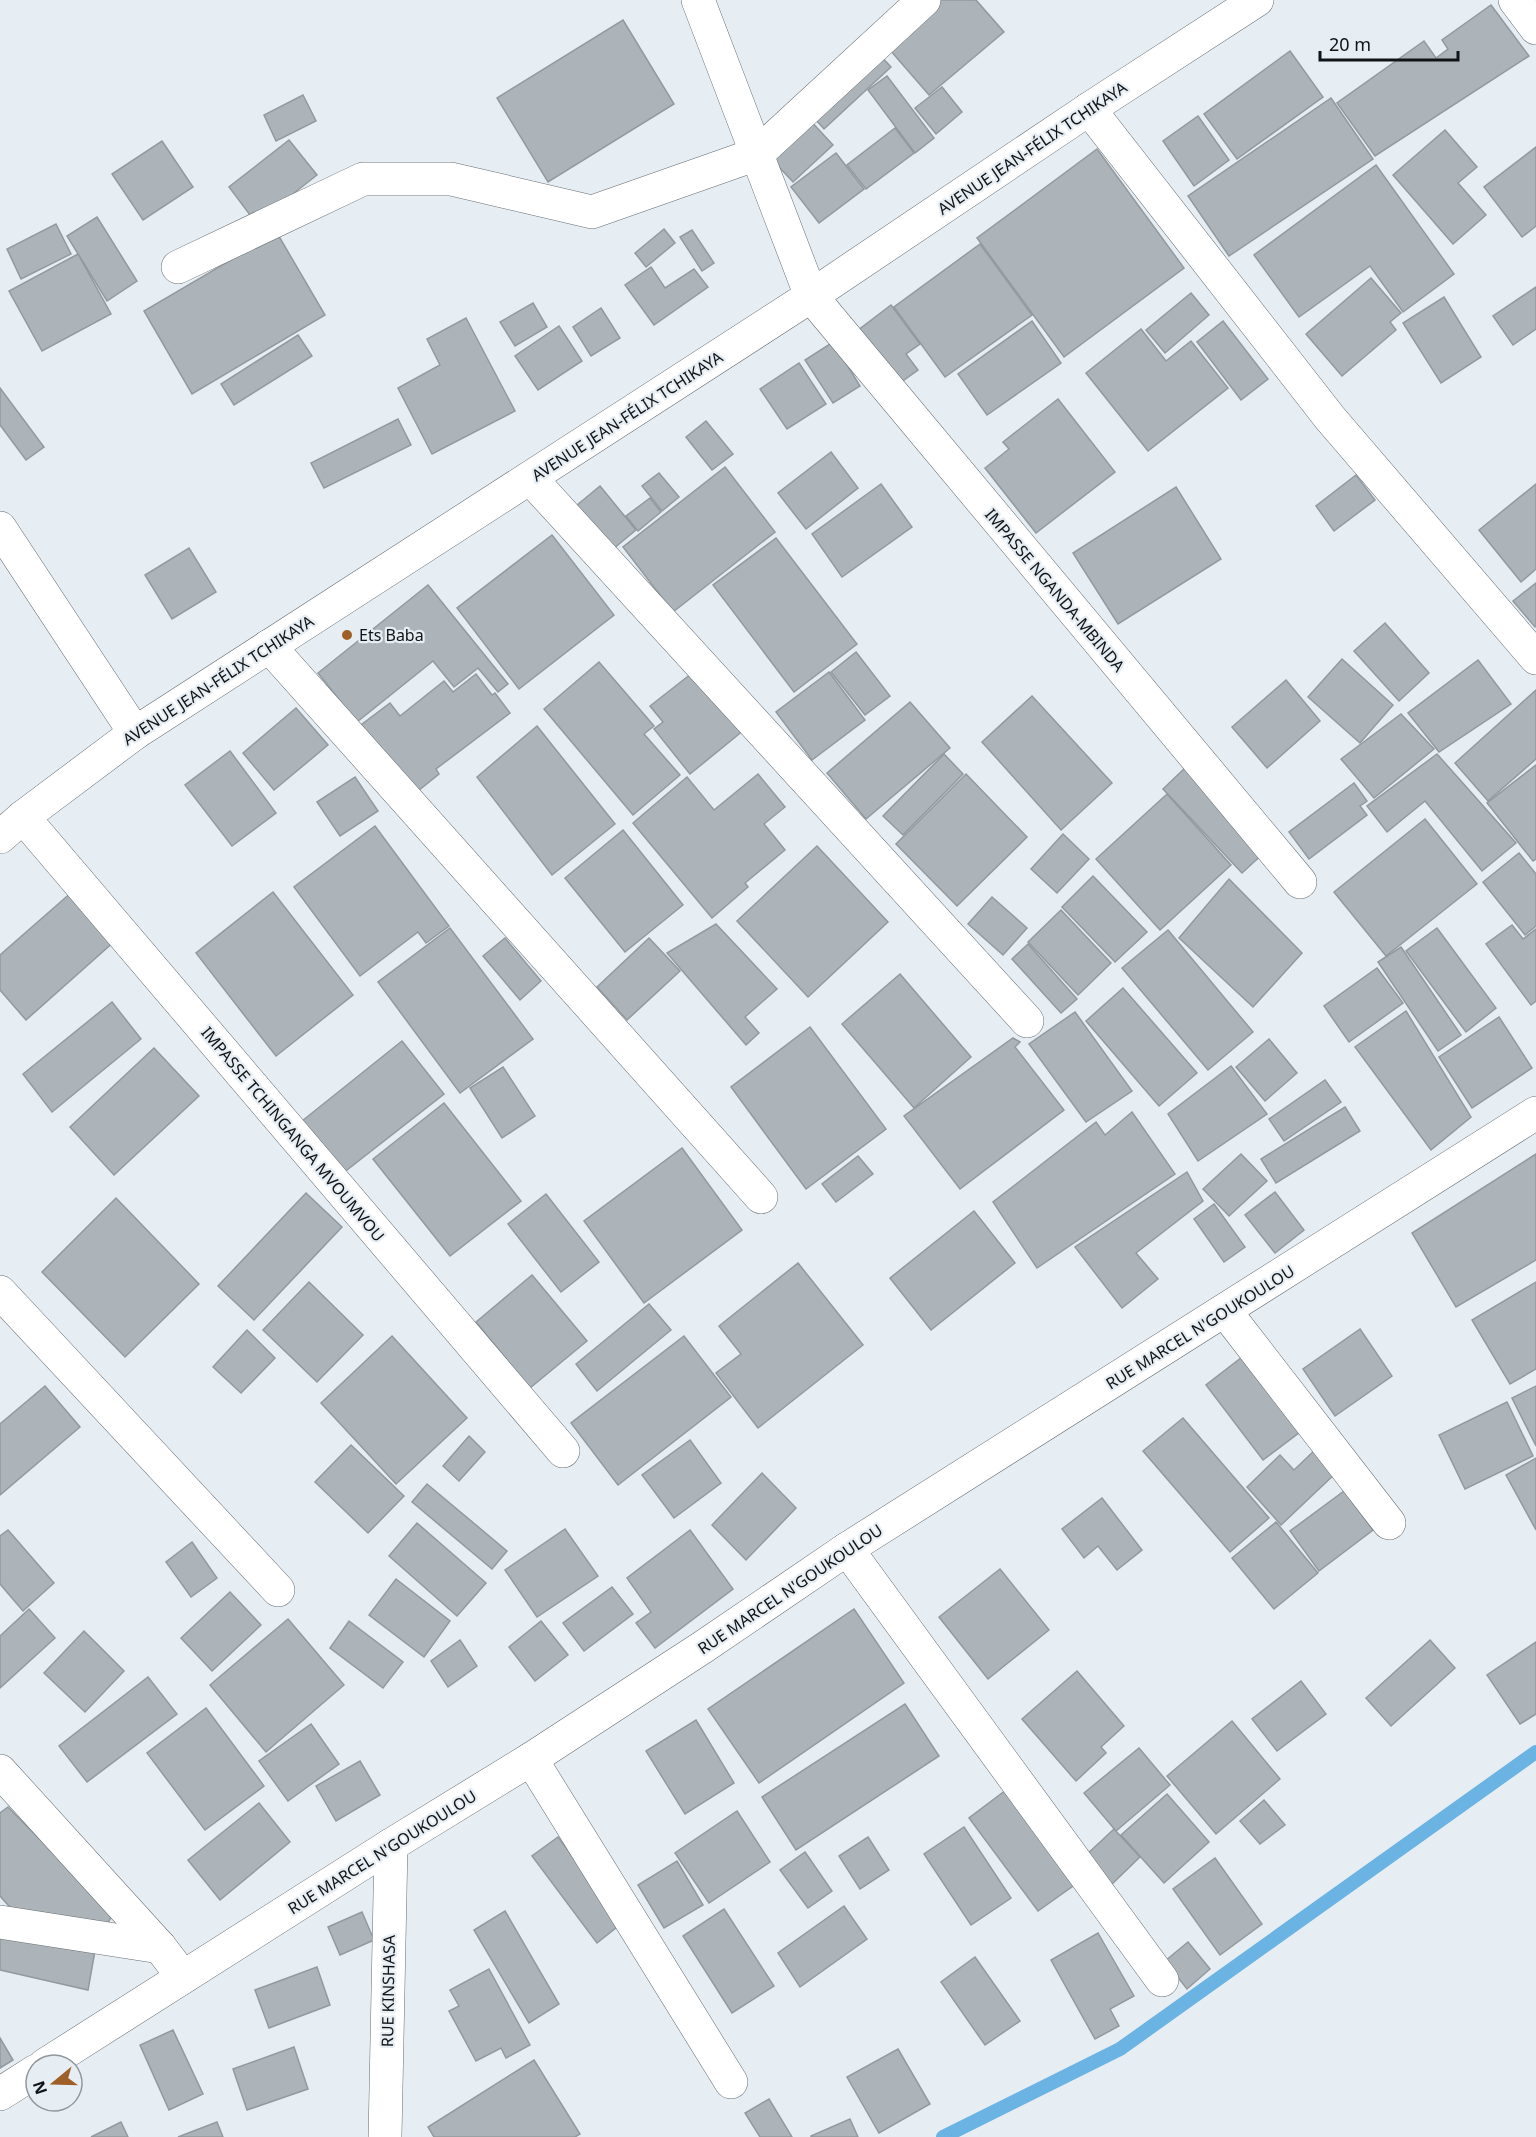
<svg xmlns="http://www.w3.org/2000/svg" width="1536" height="2137" viewBox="0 0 1536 2137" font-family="'Noto Sans',sans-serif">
  <rect width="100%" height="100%" fill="#e6edf3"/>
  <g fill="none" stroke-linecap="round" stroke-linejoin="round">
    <path stroke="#6bb3e2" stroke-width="14" d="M943,2137l177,-88 416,-297"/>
  </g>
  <g fill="#acb4b9" stroke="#929a9f" stroke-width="1.5">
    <path d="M933,0h43l28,32 -75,63 -45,-52z"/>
    <path d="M1491,5l38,51 -154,100 -38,-53 87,-62 12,17 12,-9 -6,-9z"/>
    <path d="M623,20l51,84 -126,78 -51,-84z"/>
    <path d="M876,51l15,16 -67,62 -15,-17z"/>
    <path d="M1290,51l33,46 -86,62 -33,-45z"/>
    <path d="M887,76l47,62 -19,15 -47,-63z"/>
    <path d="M942,87l20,25 -26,22 -21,-26z"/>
    <path d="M303,95l13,26 -40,20 -12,-26z"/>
    <path d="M1331,98l42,61 -144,97 -41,-60z"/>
    <path d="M1198,116l31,44 -35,26 -31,-45z"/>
    <path d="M807,117l26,28 -40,37 -26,-28z"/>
    <path d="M895,128l19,25 -48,36 -19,-24z"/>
    <path d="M1445,130l32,37 -19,16 28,32 -33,29 -60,-69z"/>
    <path d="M289,140l28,35 -61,48 -27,-36z"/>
    <path d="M162,141l31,46 -50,33 -31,-46z"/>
    <path d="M1536,147v79l-14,11 -38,-50z"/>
    <path d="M1097,149l87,119 -120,89 -87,-119z"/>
    <path d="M836,153l28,36 -45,34 -28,-36z"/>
    <path d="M1376,165l78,109 -51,38 -33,-46 -71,51 -45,-62z"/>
    <path d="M97,217l40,64 -30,20 -40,-65z"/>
    <path d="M56,224l15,30 -50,25 -14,-30z"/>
    <path d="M664,229l11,14 -29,24 -11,-14z"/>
    <path d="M692,230l22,33 -12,8 -22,-34z"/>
    <path d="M277,233l48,82 -133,79 -48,-83z"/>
    <path d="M980,244l52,71 -87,62 -51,-70z"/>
    <path d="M78,254l33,60 -69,37 -33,-60z"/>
    <path d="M651,267l14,21 29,-19 14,18 -54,38 -29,-40z"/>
    <path d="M1371,278l30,35 -11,9 6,8 -54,46 -36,-42z"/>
    <path d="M1536,287v42l-23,16 -20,-29z"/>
    <path d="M1191,293l18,22 -44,38 -19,-23z"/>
    <path d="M1444,297l37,60 -40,26 -38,-60z"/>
    <path d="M533,303l14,24 -32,19 -15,-24z"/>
    <path d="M891,305l29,39 -14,10 12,16 -21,15 -40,-54z"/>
    <path d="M601,308l19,30 -29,18 -18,-29z"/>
    <path d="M466,318l49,93 -83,43 -34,-66 42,-23 -13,-26z"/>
    <path d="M1032,321l29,42 -74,52 -29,-41z"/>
    <path d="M1223,321l45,58 -27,21 -44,-58z"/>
    <path d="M559,326l23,35 -44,29 -23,-34z"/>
    <path d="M1141,329l25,32 25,-20 37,47 -80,63 -62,-78z"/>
    <path d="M298,335l14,21 -78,49 -13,-21z"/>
    <path d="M833,342l27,44 -27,17 -28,-43z"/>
    <path d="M799,363l27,41 -39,25 -27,-40z"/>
    <path d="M0,388l44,59 -18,13 -26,-35z"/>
    <path d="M1058,399l57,73 -79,61 -51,-65 24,-19 -6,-7z"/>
    <path d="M398,419l13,26 -87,43 -13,-25z"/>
    <path d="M706,421l27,33 -21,16 -26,-33z"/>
    <path d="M831,452l27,36 -52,41 -28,-36z"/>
    <path d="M725,467l50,65 -102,80 -50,-65z"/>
    <path d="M659,473l20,24 -17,14 -20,-25z"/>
    <path d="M1356,475l19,25 -41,31 -18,-25z"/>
    <path d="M881,484l31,43 -70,50 -30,-43z"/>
    <path d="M1536,484v85l-15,13 -42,-52z"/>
    <path d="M600,486l36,44 -23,19 -36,-44z"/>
    <path d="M1176,487l45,72 -103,65 -45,-71z"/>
    <path d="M650,498l11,14 -23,19 -12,-15z"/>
    <path d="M552,535l62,80 -95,74 -62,-81z"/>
    <path d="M776,538l81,106 -63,48 -81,-107z"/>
    <path d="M189,548l27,44 -44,27 -27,-44z"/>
    <path d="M1536,583v43l-1,1 -22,-26z"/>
    <path d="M428,585l80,99 -10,8 -20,-24 -24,19 -21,-26 -76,61 -39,-49z"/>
    <path d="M1385,623l44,50 -30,28 -45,-50z"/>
    <path d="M856,652l34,44 -25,19 -34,-43z"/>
    <path d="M1342,659l51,46 -33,38 -52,-46z"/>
    <path d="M1478,660l33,44 -72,48 -31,-39z"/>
    <path d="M599,662l55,64 -10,8 36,41 -47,40 -89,-106z"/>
    <path d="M696,670l48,60 -54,44 -36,-45 9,-7 -13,-16z"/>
    <path d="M829,672l36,48 -53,40 -36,-48z"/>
    <path d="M476,674l16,21 3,-2 15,20 -74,56 3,5 -26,21 -52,-70 29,-22 10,13 44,-35 9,11z"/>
    <path d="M1286,680l34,41 -53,47 -35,-41z"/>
    <path d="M1536,690v69l-48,42 -33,-38z"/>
    <path d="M1032,696l80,87 -51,47 -79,-88z"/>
    <path d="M910,702l40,46 -84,71 -39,-46z"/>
    <path d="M296,708l32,37 -54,45 -31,-37z"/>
    <path d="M1401,714l33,35 -60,49 -33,-39z"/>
    <path d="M537,726l78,98 -63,51 -75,-98z"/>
    <path d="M230,751l46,62 -44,33 -47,-61z"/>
    <path d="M944,754l19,20 -60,61 -20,-19z"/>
    <path d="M1437,754l79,89 -34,28 -57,-70 -38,31 -20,-26z"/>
    <path d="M1536,765v94l-3,2 -46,-58z"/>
    <path d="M1187,766l80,84 -25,23 -79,-84z"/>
    <path d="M758,774l27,33 -21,17 21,26 -40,33 3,4 -36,31 -79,-95 54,-46 27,33z"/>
    <path d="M966,774l61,63 -70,69 -61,-62z"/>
    <path d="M355,777l23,34 -38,25 -23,-34z"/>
    <path d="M1354,783l13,18 -7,5 7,9 -58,44 -20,-27z"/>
    <path d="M1167,794l64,71 -71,65 -64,-71z"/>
    <path d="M1425,819l52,65 -91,72 -52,-64z"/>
    <path d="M375,826l74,100 -23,17 -8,-11 -58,44 -66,-89z"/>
    <path d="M623,830l60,75 -58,47 -60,-74z"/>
    <path d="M1063,834l26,25 -32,34 -26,-24z"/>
    <path d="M817,846l71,76 -80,75 -71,-76z"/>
    <path d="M1519,853l17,21v52l-11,9 -42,-53z"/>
    <path d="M1093,876l54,56 -32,30 -53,-55z"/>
    <path d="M1229,879l73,74 -49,54 -74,-69z"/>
    <path d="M73,891l43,49 -90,80 -26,-30v-35z"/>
    <path d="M273,892l80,103 -77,61 -80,-103z"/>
    <path d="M992,897l35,31 -24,27 -35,-31z"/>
    <path d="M1061,910l50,53 -33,32 -50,-53z"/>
    <path d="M716,924l61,65 -32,28 14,16 -13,12 -79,-92z"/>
    <path d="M1512,925l11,14 13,-10v72l-5,4 -45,-61z"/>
    <path d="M450,928l83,111 -73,54 -82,-111z"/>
    <path d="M1437,928l59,80 -30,24 -60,-81z"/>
    <path d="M1168,930l85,102 -45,38 -86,-102z"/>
    <path d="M505,938l36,43 -21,19 -37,-44z"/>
    <path d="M649,938l31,33 -53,49 -30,-33z"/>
    <path d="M1028,944l49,55 -16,14 -49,-54z"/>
    <path d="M1401,947l60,88 -23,16 -60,-89z"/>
    <path d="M1377,968l26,35 -54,39 -25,-36z"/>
    <path d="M900,974l71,83 -57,51 -72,-84z"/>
    <path d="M1123,988l74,85 -38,33 -73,-85z"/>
    <path d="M112,1002l29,37 -89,73 -29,-38z"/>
    <path d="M1406,1011l65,106 -40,33 -76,-103z"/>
    <path d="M1075,1012l57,79 -46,31 -57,-78z"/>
    <path d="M1499,1017l33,51 -60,40 -33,-51z"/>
    <path d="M810,1027l76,102 -80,60 -75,-102z"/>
    <path d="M1013,1038l7,4 -5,5 49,63 -104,79 -56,-73z"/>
    <path d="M1269,1039l28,34 -32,28 -29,-34z"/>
    <path d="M402,1041l42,53 -106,83 -41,-52z"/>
    <path d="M154,1048l45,48 -85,79 -44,-48z"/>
    <path d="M1231,1066l36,48 -69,47 -30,-47z"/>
    <path d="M503,1067l32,49 -33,22 -32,-50z"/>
    <path d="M1325,1080l16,22 -57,39 -15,-22z"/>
    <path d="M444,1103l77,98 -71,55 -77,-97z"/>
    <path d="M1345,1107l15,24 -84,52 -15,-24z"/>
    <path d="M1132,1112l43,62 -138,94 -44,-66 103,-80 9,13z"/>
    <path d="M682,1148l60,82 -98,73 -60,-82z"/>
    <path d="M1241,1154l26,27 -38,35 -26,-27z"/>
    <path d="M1536,1154v106l-80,47 -44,-74z"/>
    <path d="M858,1156l15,18 -37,28 -14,-18z"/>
    <path d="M1187,1172l16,29 -67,52 22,26 -36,29 -47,-61z"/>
    <path d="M1275,1192l29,38 -29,23 -30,-38z"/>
    <path d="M306,1193l36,34 -88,93 -36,-34z"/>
    <path d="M546,1194l53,68 -38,30 -53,-68z"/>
    <path d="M116,1198l83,86 -74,73 -83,-85z"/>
    <path d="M1214,1204l31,43 -21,15 -30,-43z"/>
    <path d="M974,1211l41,52 -84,67 -41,-52z"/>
    <path d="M798,1263l65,82 -105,83 -42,-55 25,-19 -22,-28z"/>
    <path d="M532,1275l55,66 -57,47 -54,-66z"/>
    <path d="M309,1282l54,53 -46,47 -54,-52z"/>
    <path d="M1536,1282v87l-26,15 -38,-64z"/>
    <path d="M649,1304l22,26 -74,61 -21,-27z"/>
    <path d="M1360,1329l32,47 -57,40 -32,-47z"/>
    <path d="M247,1330l28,28 -34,35 -28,-26z"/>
    <path d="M392,1336l75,82 -71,66 -75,-81z"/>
    <path d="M684,1336l47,61 -113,88 -47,-62z"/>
    <path d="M1246,1354l58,75 -41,31 -57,-75z"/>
    <path d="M45,1386l35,41 -80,68v-71z"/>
    <path d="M1536,1386v60l-24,-48z"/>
    <path d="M1507,1402l26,54 -68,33 -26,-54z"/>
    <path d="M1183,1418l86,100 -39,34 -87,-101z"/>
    <path d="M469,1436l16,16 -26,29 -16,-15z"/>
    <path d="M690,1440l31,43 -47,35 -32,-43z"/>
    <path d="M351,1445l53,51 -36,37 -53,-51z"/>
    <path d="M1317,1448l21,23 -57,54 -34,-38 33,-32 14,15z"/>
    <path d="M1536,1458v72l-30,-55z"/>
    <path d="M762,1473l34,35 -50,52 -34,-35z"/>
    <path d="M427,1484l80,67 -15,18 -80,-67z"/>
    <path d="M1344,1491l29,39 -54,41 -29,-40z"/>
    <path d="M1102,1498l40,52 -25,20 -19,-24 -14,12 -22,-29z"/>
    <path d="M1276,1522l42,51 -44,36 -42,-51z"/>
    <path d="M417,1523l69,60 -29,33 -68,-60z"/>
    <path d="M565,1529l33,47 -61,41 -32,-47z"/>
    <path d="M8,1530l46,53 -31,28 -23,-27v-48z"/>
    <path d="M690,1530l43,59 -78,59 -19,-25 15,-11 -24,-34z"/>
    <path d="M192,1542l25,36 -26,19 -25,-35z"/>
    <path d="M1000,1569l49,61 -61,49 -49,-62z"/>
    <path d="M396,1579l54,42 -26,36 -55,-42z"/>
    <path d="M612,1587l21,27 -49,37 -21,-28z"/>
    <path d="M230,1592l31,33 -49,46 -31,-33z"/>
    <path d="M29,1609l26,29 -55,50v-52z"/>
    <path d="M854,1609l50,74 -145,100 -51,-74z"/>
    <path d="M288,1619l56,66 -78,67 -56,-67z"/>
    <path d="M349,1621l54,41 -20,26 -53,-40z"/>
    <path d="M541,1621l27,34 -33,26 -26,-34z"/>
    <path d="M84,1631l40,40 -39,41 -41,-39z"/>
    <path d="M460,1640l17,26 -29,21 -17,-26z"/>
    <path d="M1430,1640l25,28 -64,58 -25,-28z"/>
    <path d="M1536,1642v72l-16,10 -33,-49z"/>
    <path d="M1077,1671l47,55 -23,21 5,6 -30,28 -54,-62z"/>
    <path d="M148,1677l29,37 -90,68 -28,-36z"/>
    <path d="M1301,1681l25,33 -49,37 -25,-32z"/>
    <path d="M905,1704l34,52 -143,94 -34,-53z"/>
    <path d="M206,1708l58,78 -59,44 -58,-77z"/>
    <path d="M696,1720l38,63 -49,31 -39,-63z"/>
    <path d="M1232,1721l48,58 -64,55 -49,-58z"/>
    <path d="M311,1724l28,40 -51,37 -29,-40z"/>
    <path d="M1139,1748l31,37 -54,46 -32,-38z"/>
    <path d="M360,1761l20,34 -44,26 -20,-35z"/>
    <path d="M1010,1787l70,94 -42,30 -69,-93z"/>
    <path d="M1167,1794l42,48 -45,41 -43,-48z"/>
    <path d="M1264,1800l21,25 -25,19 -20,-23z"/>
    <path d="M259,1803l31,39 -70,58 -32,-40z"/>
    <path d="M8,1807l105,107 -11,20 -86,-20 -16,-18v-83z"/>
    <path d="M737,1811l33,51 -61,41 -34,-50z"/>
    <path d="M964,1827l47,71 -40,27 -47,-71z"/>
    <path d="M1114,1829l26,28 -30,29 -26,-29z"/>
    <path d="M558,1837l64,86 -25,20 -65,-87z"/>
    <path d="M868,1837l21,33 -29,19 -21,-33z"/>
    <path d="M805,1852l27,39 -24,17 -28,-38z"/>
    <path d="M1215,1858l47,66 -42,31 -47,-66z"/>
    <path d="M677,1861l26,44 -39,23 -26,-43z"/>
    <path d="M844,1906l23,33 -67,48 -22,-34z"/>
    <path d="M724,1909l50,77 -42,27 -49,-77z"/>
    <path d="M505,1911l54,93 -30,19 -55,-93z"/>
    <path d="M362,1912l12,28 -34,15 -12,-28z"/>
    <path d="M0,1930l95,21 -7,39 -88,-20z"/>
    <path d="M1098,1933l36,63 -24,13 9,17 -24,13 -44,-79z"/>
    <path d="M1188,1942l22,27 -23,20 -22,-28z"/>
    <path d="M975,1957l45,64 -35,24 -44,-63z"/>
    <path d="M317,1967l13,38 -61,23 -14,-38z"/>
    <path d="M489,1969l41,76 -24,13 -5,-10 -25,13 -27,-50 10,-5 -9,-16z"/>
    <path d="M173,2030l30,64 -34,16 -29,-65z"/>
    <path d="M0,2038l13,22 -13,8z"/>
    <path d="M294,2047l14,42 -61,21 -14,-41z"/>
    <path d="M898,2049l32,55 -51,29 -32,-56z"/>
    <path d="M534,2060l46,74 -5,3h-141l-6,-10z"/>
    <path d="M769,2099l23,38h-32l-15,-24z"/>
    <path d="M850,2119l8,18h-47v-1z"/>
    <path d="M121,2122l7,15h-37z"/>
    <path d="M217,2122l6,15h-45z"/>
  </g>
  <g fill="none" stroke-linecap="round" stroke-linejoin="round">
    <g stroke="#676e72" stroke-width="34">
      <g id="street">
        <path d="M698,0l113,296 489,586"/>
        <path d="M1515,0l21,28"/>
        <path d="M1089,109l241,309 206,240"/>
        <path d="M178,267l185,-88h88l141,33 165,-58 167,-154"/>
        <path d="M531,479l496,542"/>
        <path d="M0,528l135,205"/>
        <path d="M269,646l492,551"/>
        <path d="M23,817l540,634"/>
        <path d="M0,1292l278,298"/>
        <path d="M1225,1311l164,212"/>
        <path d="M847,1549l315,431"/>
        <path d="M531,1759l200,323"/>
        <path d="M0,1771l160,176 23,30"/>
        <path d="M0,1922l160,25"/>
        <path d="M45,2065l346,-220 140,-86 172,-112 144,-98 689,-436"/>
        <path d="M0,2094l36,-23"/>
        <path d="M385,2137l6,-292"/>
      </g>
    </g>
    <g stroke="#676e72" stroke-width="34">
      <path id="secondary" d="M0,837l23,-20 112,-84 676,-437 278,-187 168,-109"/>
    </g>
    <use href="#street" stroke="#fff" stroke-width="33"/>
    <use href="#secondary" stroke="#fff" stroke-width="33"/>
  </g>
  <circle fill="#9f6027" stroke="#e6edf3" stroke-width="2" cx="347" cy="635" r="6"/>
  <g text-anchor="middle" stroke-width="4.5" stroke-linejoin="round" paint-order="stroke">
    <g font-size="16" fill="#111416" stroke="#e6edf3">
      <text transform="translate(1032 148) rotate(-34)" y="6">AVENUE JEAN-FÉLIX TCHIKAYA</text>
      <text transform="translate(627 416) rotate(-33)" y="6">AVENUE JEAN-FÉLIX TCHIKAYA</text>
      <text transform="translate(1055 590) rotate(50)" y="6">IMPASSE NGANDA-MBINDA</text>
      <text transform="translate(218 680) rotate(-33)" y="6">AVENUE JEAN-FÉLIX TCHIKAYA</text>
      <text transform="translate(293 1134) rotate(50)" y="6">IMPASSE TCHINGANGA MVOUMVOU</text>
      <text transform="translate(1200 1327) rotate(-32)" y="6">RUE MARCEL N'GOUKOULOU</text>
      <text transform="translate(790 1589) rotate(-34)" y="6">RUE MARCEL N'GOUKOULOU</text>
      <text transform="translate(382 1852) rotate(-32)" y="6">RUE MARCEL N'GOUKOULOU</text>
      <text transform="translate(388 1991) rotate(-89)" y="6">RUE KINSHASA</text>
    </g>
    <g font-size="16" fill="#111416" stroke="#e6edf3" text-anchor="start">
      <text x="359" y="641">Ets Baba</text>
    </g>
  </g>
  <g transform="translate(54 2083) rotate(251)"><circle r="28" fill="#e6edf3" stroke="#91969b" stroke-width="1.5"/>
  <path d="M0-4.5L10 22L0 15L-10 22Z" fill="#9f6027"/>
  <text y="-9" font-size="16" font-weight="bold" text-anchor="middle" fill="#111416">N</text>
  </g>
  <path d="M1320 51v9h138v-9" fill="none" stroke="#111416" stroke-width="3"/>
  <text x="1329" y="51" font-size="18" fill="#111416" stroke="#e6edf3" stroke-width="4.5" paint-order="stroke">20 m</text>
</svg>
